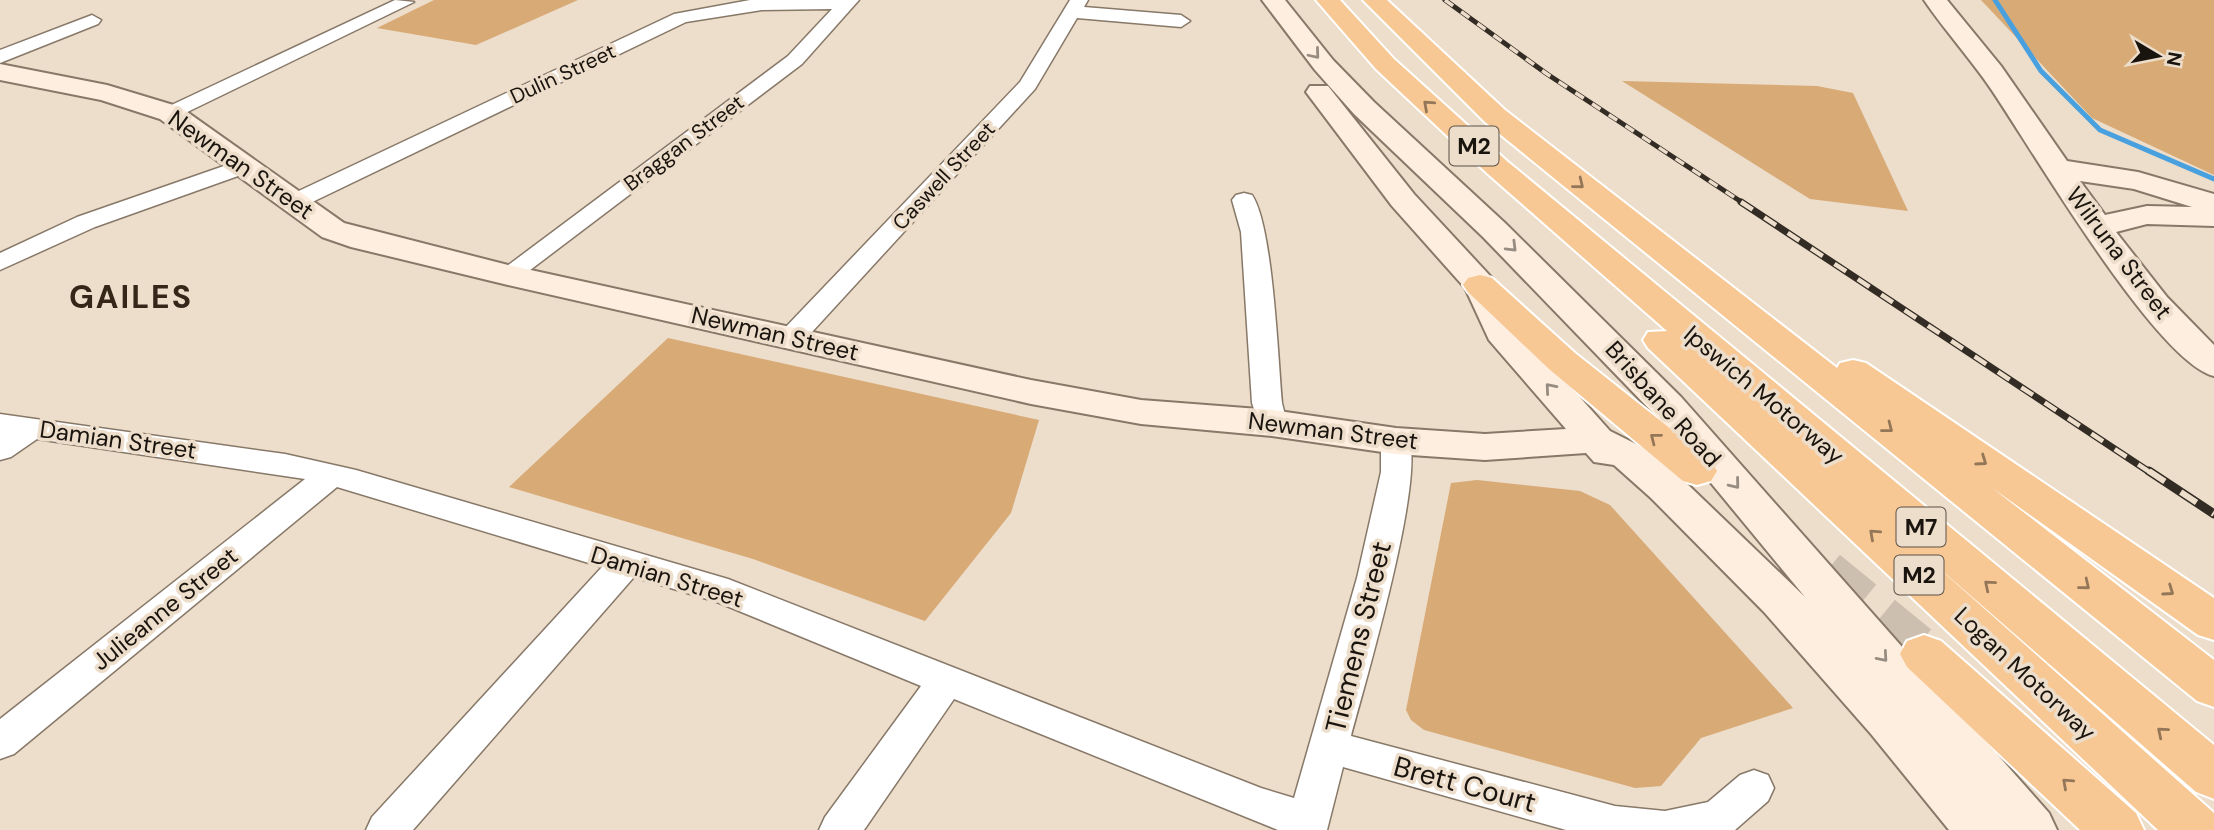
<svg xmlns="http://www.w3.org/2000/svg" width="2214" height="830" viewBox="0 0 2214 830" font-family="'DM Sans',sans-serif">
  <rect width="100%" height="100%" fill="#edddcb"/>
  <g fill="#d8aa76">
    <path d="M434,0h144l-102,45 -99,-17z"/>
    <path d="M1981,0h233v175l-122,-57z"/>
    <path d="M1622,81l195,5 36,7 55,118 -98,-12z"/>
    <path d="M668,338l371,82 -28,93 -86,108 -172,-62 -244,-72z"/>
    <path d="M1477,480l103,11 30,14 183,203 -92,30 -40,48 -26,2 -211,-58 -13,-10 -5,-10 45,-227z"/>
  </g>
  <g fill="none" stroke-linecap="round" stroke-linejoin="round">
    <path stroke="#49a0df" stroke-width="5" d="M1995,0l46,71 59,59 114,49"/>
    <path stroke="#cdbfaf" stroke-width="47" stroke-dasharray="47 24" stroke-linecap="butt" d="M1825,573l99,81"/>
    <g stroke="#877868" stroke-width="3">
      <g id="street">
        <path d="M395,0l19,2 -237,115 -7,2 -11,-6 4,-4z"/>
        <path d="M750,0h109l-57,64 -285,216h-18l-4,-5 293,-219 44,-47 -70,1 -76,12 -384,185h-16l-4,-5 4,-5 388,-183z"/>
        <path d="M1070,0h18l-4,7 97,8 9,6 -9,6 -104,-9 -42,71 -234,255h-20l-4,-6 4,-6 239,-250z"/>
        <path d="M92,15l9,5 -3,4 -98,39v-13z"/>
        <path d="M244,159l8,2 3,5 -3,5 -157,56 -95,43v-17l77,-36z"/>
        <path d="M1244,193l8,2c21,30 26,165 30,208l5,20 -4,7 -11,3 -11,-3 -9,-27 -11,-171 -9,-32 4,-5z"/>
        <path d="M0,414l285,40 71,16 372,109 533,209 33,10 63,-220 24,-106v-31l4,-7 11,-3 11,3c22,35 -43,252 -56,302l264,70 50,5 43,-9 32,-27 14,-5 14,5 6,13 -6,13 -33,29h-169l-223,-63 -16,63h-49l-324,-131 -90,131h-45l6,-13 96,-131 -204,-84 -83,-25 -221,253h-47l6,-13 230,-250 -265,-80 -323,267 -14,5v-40l305,-240 -268,-40 -26,18 -11,3z"/>
      </g>
    </g>
    <g stroke="#877868" stroke-width="4">
      <g id="secondary">
        <path d="M1262,0h23l48,60 41,42 131,121 176,174 368,416 8,17h-108l-78,-96 -107,-122 -113,-114 -37,-33 -20,-3 -8,-9 -101,7 -89,-6 -124,-18 -131,-12 -110,-20 -523,-119 -157,-38 -29,-10 -162,-118 -59,-19 -101,-20v-16l107,21 73,22 164,116 164,42 523,115 110,20 131,10 124,18 89,6 81,-5 -77,-89 -24,-52 -73,-82 -86,-114 4,-6h18l86,108 78,84 26,50 92,103 32,16 39,31 124,119 -150,-182 -172,-178 -129,-123 -39,-44z"/>
        <path d="M1924,0h23l54,66 66,95 71,11 76,22v32l-67,-2 -31,8 51,65 47,48v31c-58,-14 -184,-230 -223,-287 -21,-31 -46,-58 -67,-89zM2080,181l54,8 58,18 -45,-1 -42,9z"/>
      </g>
    </g>
    <g stroke="#fff" stroke-width="4">
      <g id="highway">
        <path d="M1316,0h24l54,59 114,103 706,583v54l-18,-7 -272,-237 290,258v17h-56l-510,-482 -5,-8 5,-8 19,-1 -179,-157 -112,-105z"/>
        <path d="M1363,0h24l118,110 332,258 3,-5 13,-3 13,3 348,235v42l-16,-5 -207,-148 223,173v47l-17,-6 -712,-579z"/>
        <path d="M1480,275l12,3 83,75 136,108 6,10 -6,10 -14,4 -14,-4 -134,-112 -81,-77 -5,-7 5,-7z"/>
        <path d="M1924,635l17,6 195,172 8,17h-64l-173,-163 -7,-13 7,-13z"/>
      </g>
    </g>
    <use href="#street" fill="#fff" fill-rule="evenodd"/>
    <use href="#secondary" fill="#fdeedf" fill-rule="evenodd"/>
    <use href="#highway" fill="#f8c894" fill-rule="evenodd"/>
    <g stroke="#332c24" stroke-width="5">
      <path id="rail-far2" d="M1445,0l102,74 196,129"/>
    </g>
    <g stroke="#332c24" stroke-width="7">
      <path id="rail-far1" d="M1741,202l410,271"/>
    </g>
    <g stroke="#332c24" stroke-width="9">
      <path id="rail" d="M2149,471l65,43"/>
    </g>
    <use href="#rail-far2" stroke="#edddcb" stroke-width="3.5" stroke-dasharray="10" stroke-linecap="butt"/>
    <use href="#rail-far1" stroke="#edddcb" stroke-width="4.5" stroke-dasharray="14" stroke-linecap="butt"/>
    <use href="#rail" stroke="#edddcb" stroke-width="6" stroke-dasharray="19" stroke-linecap="butt"/>
  </g>
  <defs><path id="oneway-chevron" d="M-2-3.5L2.5 0L-2 3.5" fill="none" stroke-width="1.6" stroke-linecap="round" stroke-linejoin="round" transform="scale(1.75)"/></defs>
  <g stroke="#978c81">
    <use href="#oneway-chevron" transform="translate(1315 54) rotate(50)"/>
    <use href="#oneway-chevron" transform="translate(1512 247) rotate(45)"/>
    <use href="#oneway-chevron" transform="translate(1550 388) rotate(-131)"/>
    <use href="#oneway-chevron" transform="translate(1735 484) rotate(51)"/>
    <use href="#oneway-chevron" transform="translate(1883 657) rotate(49)"/>
  </g>
  <g stroke="#947758">
    <use href="#oneway-chevron" transform="translate(1428 105) rotate(-138)"/>
    <use href="#oneway-chevron" transform="translate(1579 184) rotate(39)"/>
    <use href="#oneway-chevron" transform="translate(1888 428) rotate(38)"/>
    <use href="#oneway-chevron" transform="translate(1655 438) rotate(-142)"/>
    <use href="#oneway-chevron" transform="translate(1982 461) rotate(35)"/>
    <use href="#oneway-chevron" transform="translate(1874 534) rotate(-138)"/>
    <use href="#oneway-chevron" transform="translate(1989 585) rotate(-140)"/>
    <use href="#oneway-chevron" transform="translate(2085 585) rotate(39)"/>
    <use href="#oneway-chevron" transform="translate(2169 591) rotate(35)"/>
    <use href="#oneway-chevron" transform="translate(2162 732) rotate(-140)"/>
    <use href="#oneway-chevron" transform="translate(2067 783) rotate(-138)"/>
  </g>
  <g text-anchor="middle" stroke-width="7" stroke-linejoin="round" paint-order="stroke">
    <g font-size="21" fill="#1a140e" stroke="#edddcb">
      <text transform="translate(563 74) rotate(-25)" y="7">Dulin Street</text>
      <text transform="translate(684 143) rotate(-37)" y="7">Braggan Street</text>
      <text transform="translate(944 176) rotate(-47)" y="7">Caswell Street</text>
    </g>
    <g fill="#edddcb" stroke="#595047" stroke-width="2">
      <rect x="1449.5" y="126.5" width="49" height="39" rx="5"/>
      <rect x="1896.5" y="507.5" width="49" height="39" rx="5"/>
      <rect x="1894.5" y="555.5" width="49" height="39" rx="5"/>
    </g>
    <g font-size="23" font-weight="bold" fill="#1a140e">
      <text x="1474" y="154">M2</text>
      <text x="1921" y="535">M7</text>
      <text x="1919" y="583">M2</text>
    </g>
    <g font-size="24" fill="#1a140e" stroke="#edddcb">
      <text transform="translate(241 165) rotate(35)" y="8">Newman Street</text>
      <text transform="translate(2119 253) rotate(53)" y="8">Wilruna Street</text>
      <text transform="translate(775 334) rotate(13)" y="8">Newman Street</text>
      <text transform="translate(1764 395) rotate(40)" y="8">Ipswich Motorway</text>
      <text transform="translate(1663 404) rotate(48)" y="8">Brisbane Road</text>
      <text transform="translate(1333 431) rotate(7)" y="8">Newman Street</text>
      <text transform="translate(118 440) rotate(8)" y="8">Damian Street</text>
      <text transform="translate(667 577) rotate(17)" y="8">Damian Street</text>
      <text transform="translate(165 609) rotate(-39)" y="8">Julieanne Street</text>
      <text transform="translate(2025 674) rotate(43)" y="8">Logan Motorway</text>
    </g>
    <g font-size="28" fill="#1a140e" stroke="#edddcb">
      <text transform="translate(1358 637) rotate(-76)" y="10">Tiemens Street</text>
      <text transform="translate(1465 784) rotate(15)" y="10">Brett Court</text>
    </g>
    <g font-size="32" font-weight="bold" letter-spacing="2" fill="#34271a" stroke="#edddcb">
      <text x="131" y="308">GAILES</text>
    </g>
  </g>
  <g transform="translate(2158 56) rotate(100)" stroke="#edddcb" stroke-width="5" paint-order="stroke">
  <path d="M0-5L12 26L0 18L-12 26Z" fill="#1a140e"/>
  <text y="-10" font-size="19" font-weight="bold" text-anchor="middle" fill="#1a140e">N</text>
  </g>
</svg>
